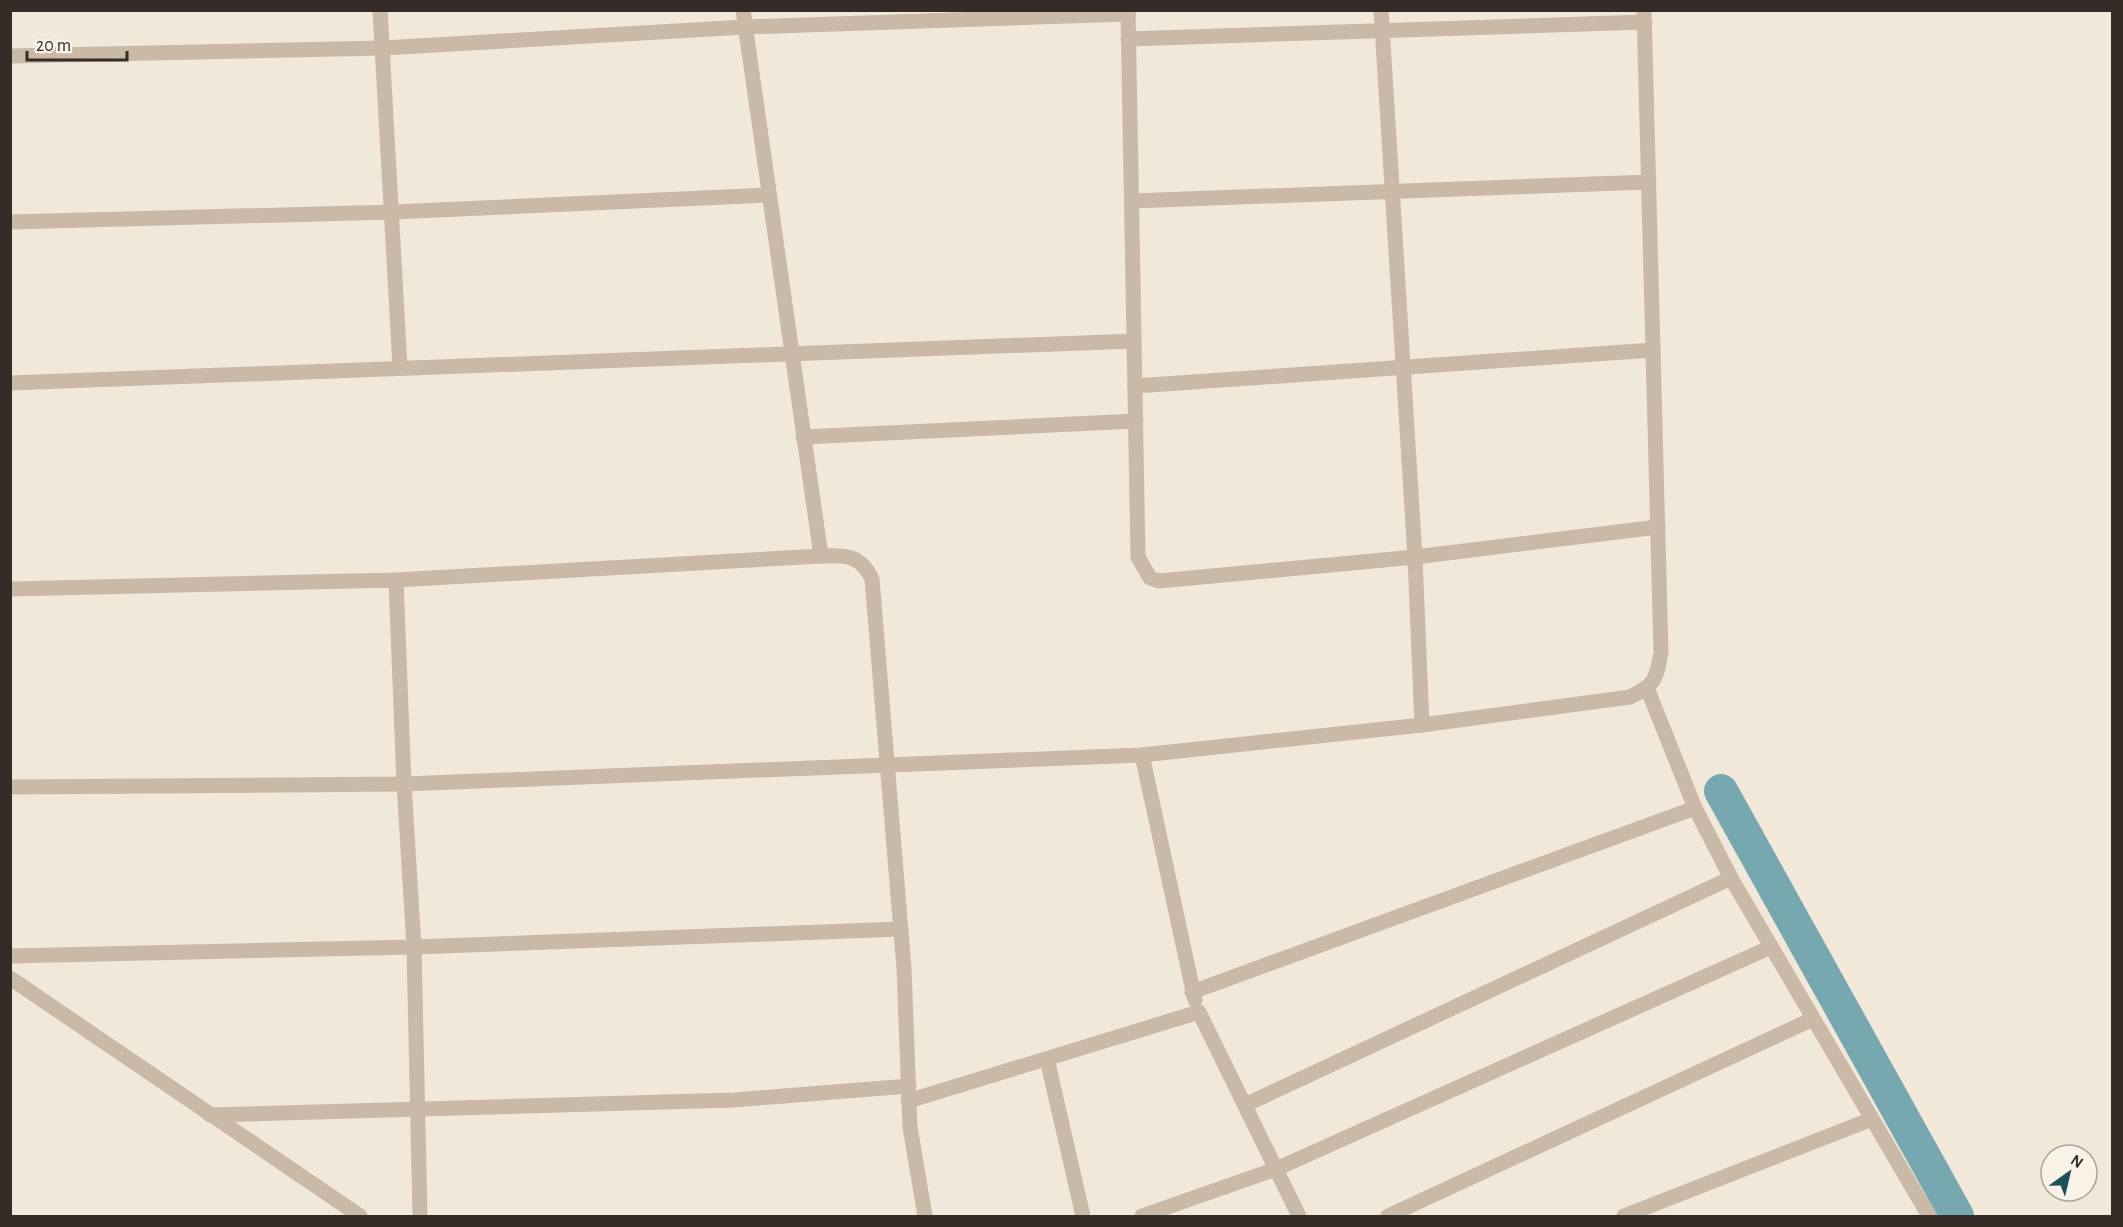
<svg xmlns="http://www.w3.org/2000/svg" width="2123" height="1227" viewBox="0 0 2123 1227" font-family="'Alegreya Sans',sans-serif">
  <rect width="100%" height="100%" fill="#f1e8da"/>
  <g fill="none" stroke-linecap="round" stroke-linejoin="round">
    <path stroke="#78a8af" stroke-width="34" d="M1721,791l236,425"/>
    <g stroke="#c9b9a6" stroke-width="15">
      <path d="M380,10l20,357"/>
      <path d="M743,10l78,546"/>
      <path d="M1128,10l10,547 12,21 9,3 256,-24 243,-30"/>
      <path d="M1381,10l34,547 7,168"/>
      <path d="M1128,39l517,-17"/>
      <path d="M10,56l373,-8 362,-21 383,-13"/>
      <path d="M1131,201l518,-19"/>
      <path d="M10,222l383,-10 375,-17"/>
      <path d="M10,383l1124,-42"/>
      <path d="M1135,386l518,-36"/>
      <path d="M803,437l333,-16"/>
      <path d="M396,580l8,204 10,163 6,269"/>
      <path d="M10,589l386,-9 425,-24c24,-1 40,-1 51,23l32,389 6,159 15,89"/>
      <path d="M1647,688l48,120 36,70 198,338"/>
      <path d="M1142,755l53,245"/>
      <path d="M10,787l394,-3 738,-29 280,-30 208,-28c25,-12 26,-17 31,-44l-17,-643"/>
      <path d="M10,956l404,-9 487,-18"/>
      <path d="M10,978l350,238"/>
      <path d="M1192,992l503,-184"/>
      <path d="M1047,1059l36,157"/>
      <path d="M908,1101l291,-89 100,204"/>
      <path d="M1245,1105l486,-227"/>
      <path d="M210,1115l524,-15 175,-14"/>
      <path d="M1142,1216l134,-47 495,-222"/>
      <path d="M1388,1216l425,-197"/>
      <path d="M1624,1216l248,-97"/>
    </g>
  </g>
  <rect width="2123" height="1227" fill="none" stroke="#352c27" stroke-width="24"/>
  <g transform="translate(2069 1173) rotate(34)"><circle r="28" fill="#f9f2e6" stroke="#aba39a" stroke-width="1.5"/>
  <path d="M0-4.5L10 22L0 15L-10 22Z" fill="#1c4f57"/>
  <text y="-9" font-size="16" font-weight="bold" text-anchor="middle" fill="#352c27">N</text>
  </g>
  <path d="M27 51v9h100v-9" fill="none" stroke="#352c27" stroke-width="3"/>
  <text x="36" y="51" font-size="18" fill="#352c27" stroke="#f9f2e6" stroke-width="4.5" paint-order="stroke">20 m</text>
</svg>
